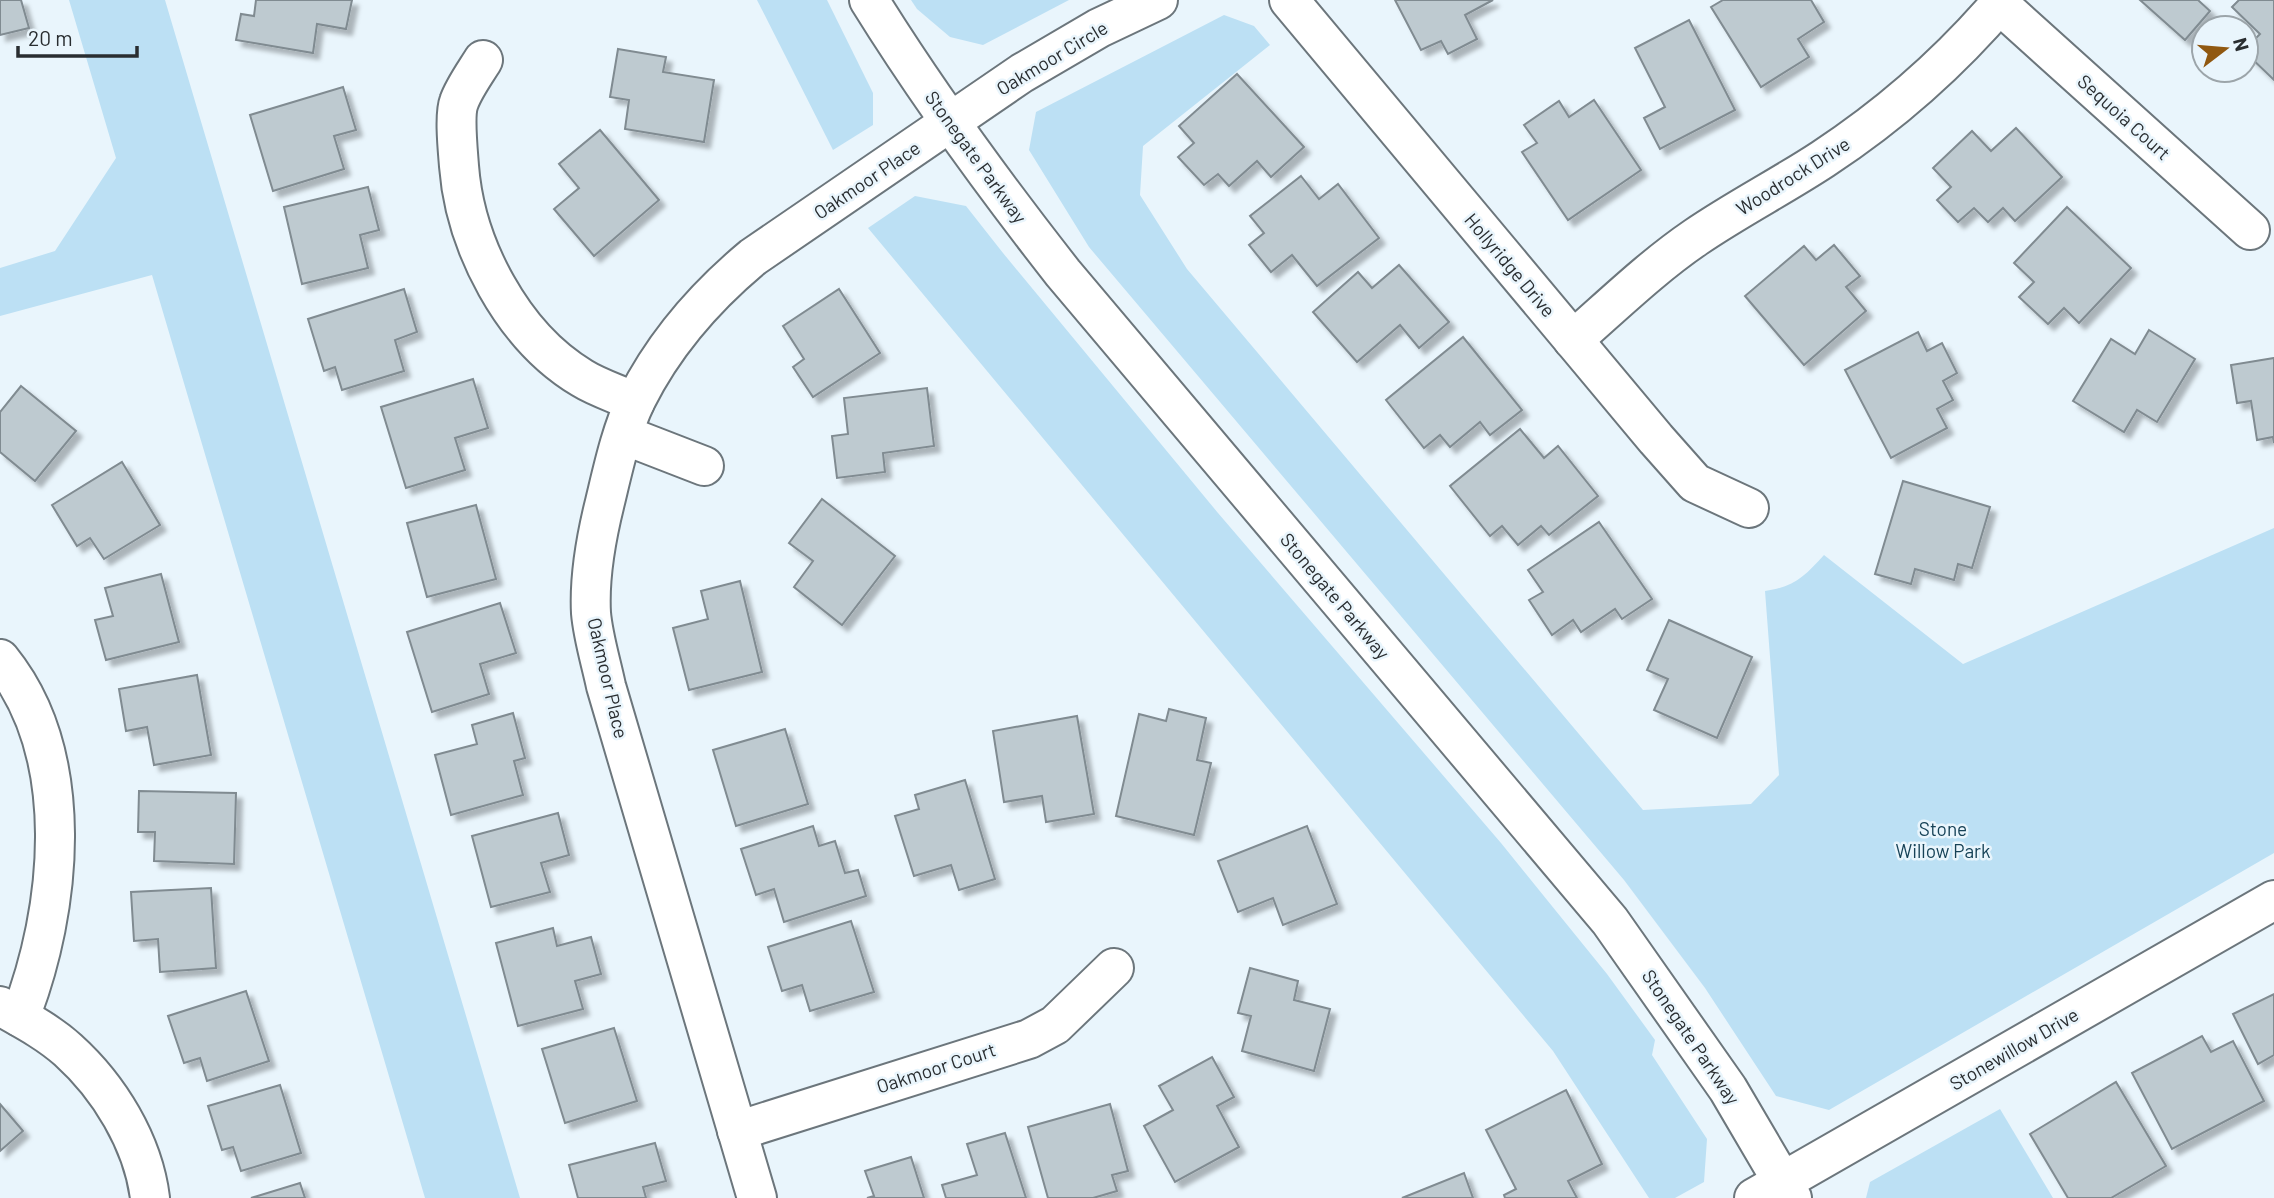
<svg xmlns="http://www.w3.org/2000/svg" width="2274" height="1198" viewBox="0 0 2274 1198" font-family="Barlow,sans-serif">
  <defs>
    <filter id="shadow"><feDropShadow dx="6" dy="6" stdDeviation="2" flood-color="#0004"/></filter>
  </defs>
  <rect width="100%" height="100%" fill="#e9f5fc"/>
  <g fill="#bce0f4">
    <path d="M69,0h96l355,1198h-95l-273,-923 -152,41v-48l55,-17 61,-93z"/>
    <path d="M757,0h70l46,93v32l-40,25z"/>
    <path d="M911,0h158l-86,45 -33,-8 -33,-28z"/>
    <path d="M1224,15l30,11 16,19 -127,101 -3,49 47,74 456,541 108,-6 28,-29 -14,-184c29,-4 40,-15 59,-36l139,109 311,-136v325l-445,257 -53,-14 -71,-108 -81,-108 -535,-633 -60,-97 7,-38z"/>
    <path d="M915,196l51,10 37,47 215,260 283,330 106,131 48,66 -3,15 55,84 -3,43 -29,16h-26l-96,-147 -685,-823z"/>
    <path d="M2000,1109l53,89h-187l4,-16z"/>
  </g>
  <g fill="#becad0" stroke="#808b91" stroke-width="2" filter="url(#shadow)">
    <path d="M0,0h21l8,28 -29,7z"/>
    <path d="M256,0h96l-6,29 -29,-5 -4,29 -77,-13 5,-26 13,2z"/>
    <path d="M1395,0h98l-28,15 12,24 -29,15 -7,-13 -20,9z"/>
    <path d="M1723,0h88l13,22 -26,17 11,18 -48,30 -50,-80z"/>
    <path d="M2140,0h58l12,11 -25,29z"/>
    <path d="M2239,0h35v80l-28,-27v-5l14,-14 -28,-27z"/>
    <path d="M1689,20l46,90 -75,39 -16,-31 21,-11 -30,-59z"/>
    <path d="M618,49l48,8 -3,15 51,8 -10,62 -79,-13 4,-29 -19,-3z"/>
    <path d="M1237,74l67,73 -33,30 -14,-16 -28,25 -11,-12 -14,11 -26,-28 16,-14 -15,-17z"/>
    <path d="M343,87l13,43 -22,6 10,33 -71,22 -23,-76z"/>
    <path d="M1594,100l47,70 -73,50 -46,-68 15,-9 -13,-18 35,-24 10,16z"/>
    <path d="M2016,128l46,49 -47,44 -12,-13 -15,14 -14,-14 -16,14 -21,-22 14,-13 -18,-19 39,-37 19,20z"/>
    <path d="M600,130l59,70 -65,56 -40,-47 25,-21 -20,-24z"/>
    <path d="M1301,176l18,23 19,-15 41,54 -62,48 -25,-31 -21,17 -22,-27 15,-12 -14,-17z"/>
    <path d="M368,187l11,43 -19,5 8,33 -66,16 -18,-77z"/>
    <path d="M2067,207l64,61 -52,55 -15,-15 -16,16 -29,-27 15,-15 -20,-19z"/>
    <path d="M1834,245l26,31 -14,11 20,24 -62,54 -59,-69 59,-50 12,14z"/>
    <path d="M1399,265l50,57 -30,26 -19,-23 -43,37 -44,-50 45,-40 14,16z"/>
    <path d="M404,289l13,43 -22,8 9,31 -62,19 -7,-23 -11,4 -16,-52z"/>
    <path d="M839,289l41,64 -67,44 -20,-30 11,-8 -21,-33z"/>
    <path d="M2149,330l46,29 -38,63 -20,-12 -13,22 -51,-31 38,-62 24,15z"/>
    <path d="M1918,332l9,19 15,-8 15,30 -14,8 10,19 -16,9 10,19 -56,30 -46,-88z"/>
    <path d="M1463,337l59,73 -32,25 -10,-13 -30,25 -10,-12 -16,13 -38,-48z"/>
    <path d="M2274,358v85l-1,-6 -16,3 -6,-39 -14,2 -6,-38z"/>
    <path d="M473,379l15,49 -33,10 10,32 -59,18 -25,-81z"/>
    <path d="M21,386l55,45 -41,50 -35,-29v-40z"/>
    <path d="M927,388l7,58 -51,7 2,19 -48,6 -5,-42 16,-2 -4,-36z"/>
    <path d="M1520,429l24,29 14,-12 40,50 -49,39 -8,-9 -23,19 -16,-19 -12,10 -40,-50z"/>
    <path d="M122,462l38,63 -56,34 -14,-21 -13,8 -25,-41z"/>
    <path d="M1903,481l87,26 -18,61 -14,-4 -4,16 -39,-11 -4,15 -36,-10z"/>
    <path d="M822,499l73,57 -53,69 -48,-38 19,-26 -24,-18z"/>
    <path d="M476,505l20,74 -69,18 -20,-74z"/>
    <path d="M1599,522l53,77 -30,20 -7,-10 -34,23 -8,-12 -21,15 -23,-35 14,-8 -15,-22z"/>
    <path d="M161,574l18,68 -73,18 -11,-40 18,-4 -8,-28z"/>
    <path d="M740,581l22,91 -73,18 -16,-62 35,-9 -7,-28z"/>
    <path d="M500,603l16,50 -36,11 9,30 -57,18 -25,-80z"/>
    <path d="M1669,620l83,37 -35,81 -63,-28 14,-31 -21,-9z"/>
    <path d="M197,675l14,80 -57,10 -7,-38 -21,4 -7,-42z"/>
    <path d="M1169,709l37,9 -9,42 14,3 -17,72 -78,-19 23,-102 27,7z"/>
    <path d="M513,713l12,45 -11,3 9,34 -72,20 -16,-60 42,-11 -5,-19z"/>
    <path d="M1077,716l17,98 -48,8 -4,-26 -38,6 -11,-71z"/>
    <path d="M785,729l23,75 -72,22 -23,-76z"/>
    <path d="M965,780l30,99 -36,11 -8,-25 -37,11 -19,-60 24,-7 -4,-14z"/>
    <path d="M139,791l97,2 -2,71 -80,-3 1,-29h-17z"/>
    <path d="M558,813l11,42 -28,8 9,29 -59,15 -19,-71z"/>
    <path d="M813,826l6,20 16,-5 10,32 13,-3 8,26 -82,26 -10,-33 -18,6 -15,-46z"/>
    <path d="M1307,826l30,78 -54,21 -10,-27 -35,14 -20,-51z"/>
    <path d="M211,888l5,80 -56,4 -2,-33 -24,2 -3,-49z"/>
    <path d="M851,921l23,71 -64,19 -8,-26 -20,6 -14,-44z"/>
    <path d="M553,928l4,18 34,-9 10,37 -26,7 8,28 -65,17 -22,-83z"/>
    <path d="M1250,968l48,13 -4,19 36,9 -16,62 -72,-20 9,-35 -13,-3z"/>
    <path d="M246,991l23,70 -62,20 -7,-23 -16,5 -16,-47z"/>
    <path d="M2274,994v61l-16,9 -25,-50z"/>
    <path d="M614,1028l23,73 -72,22 -23,-74z"/>
    <path d="M2202,1036l9,16 22,-11 31,60 -92,48 -40,-76z"/>
    <path d="M1212,1057l22,40 -17,9 22,41 -64,35 -31,-56 29,-16 -14,-24z"/>
    <path d="M2116,1082l50,84 -55,32h-43l-38,-64z"/>
    <path d="M280,1085l21,68 -60,18 -8,-24 -11,3 -14,-44z"/>
    <path d="M1566,1090l36,74 -34,17 9,17h-72l-1,-3 12,-6 -30,-59z"/>
    <path d="M0,1104l23,27 -23,20z"/>
    <path d="M1110,1104l18,67 -16,4 5,16 -24,7h-45l-20,-71z"/>
    <path d="M1005,1133l21,65h-80l-4,-13 35,-10 -10,-31z"/>
    <path d="M655,1143l11,38 -23,6 3,11h-68l-9,-33z"/>
    <path d="M911,1157l13,41h-57l7,-2 -9,-25z"/>
    <path d="M1464,1173l9,25h-71z"/>
    <path d="M300,1183l5,15h-54z"/>
  </g>
  <g fill="none" stroke-linecap="round" stroke-linejoin="round">
    <g stroke="#6c767c" stroke-width="42">
      <g id="minor">
        <path d="M1289,0l367,439 39,44 54,25"/>
        <path d="M1999,4l251,226"/>
        <path d="M483,60c-8,13 -19,28 -24,42 -5,13 -1,50 0,64 6,79 53,170 123,212 16,10 36,16 53,24"/>
        <path d="M1573,340c40,-35 79,-73 123,-103 41,-28 86,-51 127,-78 67,-44 129,-99 180,-159"/>
        <path d="M624,435l80,31"/>
        <path d="M0,659c78,96 62,250 20,358"/>
        <path d="M0,1006c23,13 48,26 68,44 41,37 75,92 82,148"/>
        <path d="M737,1131l292,-92 26,-14 59,-57"/>
        <path d="M757,1198l-151,-512c-5,-24 -13,-49 -15,-73 -2,-37 5,-75 14,-111 8,-33 16,-71 31,-102 28,-56 69,-103 117,-143l269,-184 77,-45 59,-28"/>
        <path d="M1754,1198l520,-298"/>
      </g>
    </g>
    <g stroke="#6c767c" stroke-width="42">
      <path id="tertiary" d="M869,0c59,95 125,185 194,273l547,648 118,168 64,109"/>
    </g>
    <use href="#minor" stroke="#fff" stroke-width="38"/>
    <use href="#tertiary" stroke="#fff" stroke-width="38"/>
  </g>
  <g text-anchor="middle" stroke-width="5" stroke-linejoin="round" paint-order="stroke">
    <g font-size="19" fill="#292d30" stroke="#e9f5fc">
      <text transform="translate(1052 58) rotate(-31)" y="7">Oakmoor Circle</text>
      <text transform="translate(2124 117) rotate(42)" y="7">Sequoia Court</text>
      <text transform="translate(976 157) rotate(54)" y="7">Stonegate Parkway</text>
      <text transform="translate(1793 176) rotate(-32)" y="7">Woodrock Drive</text>
      <text transform="translate(867 180) rotate(-34)" y="7">Oakmoor Place</text>
      <text transform="translate(1510 265) rotate(50)" y="7">Hollyridge Drive</text>
      <text transform="translate(1335 596) rotate(50)" y="7">Stonegate Parkway</text>
      <text transform="translate(608 678) rotate(77)" y="7">Oakmoor Place</text>
      <text transform="translate(1691 1037) rotate(56)" y="7">Stonegate Parkway</text>
      <text transform="translate(2014 1049) rotate(-30)" y="7">Stonewillow Drive</text>
      <text transform="translate(936 1068) rotate(-18)" y="7">Oakmoor Court</text>
    </g>
    <g font-size="19" fill="#164257" stroke="#e9f5fc">
      <text x="1943" y="836">Stone<tspan x="1943" dy="22">Willow Park</tspan></text>
    </g>
  </g>
  <g transform="translate(2225 49) rotate(74)"><circle r="33" fill="#e9f5fc" stroke="#9ca5aa" stroke-width="2"/>
  <path d="M0-5L12 26L0 18L-12 26Z" fill="#905810"/>
  <text y="-10" font-size="19" font-weight="bold" text-anchor="middle" fill="#292d30">N</text>
  </g>
  <path d="M18 46v10h119v-10" fill="none" stroke="#292d30" stroke-width="3.5"/>
  <text x="28" y="46" font-size="21" fill="#292d30" stroke="#e9f5fc" stroke-width="5" paint-order="stroke">20 m</text>
</svg>
